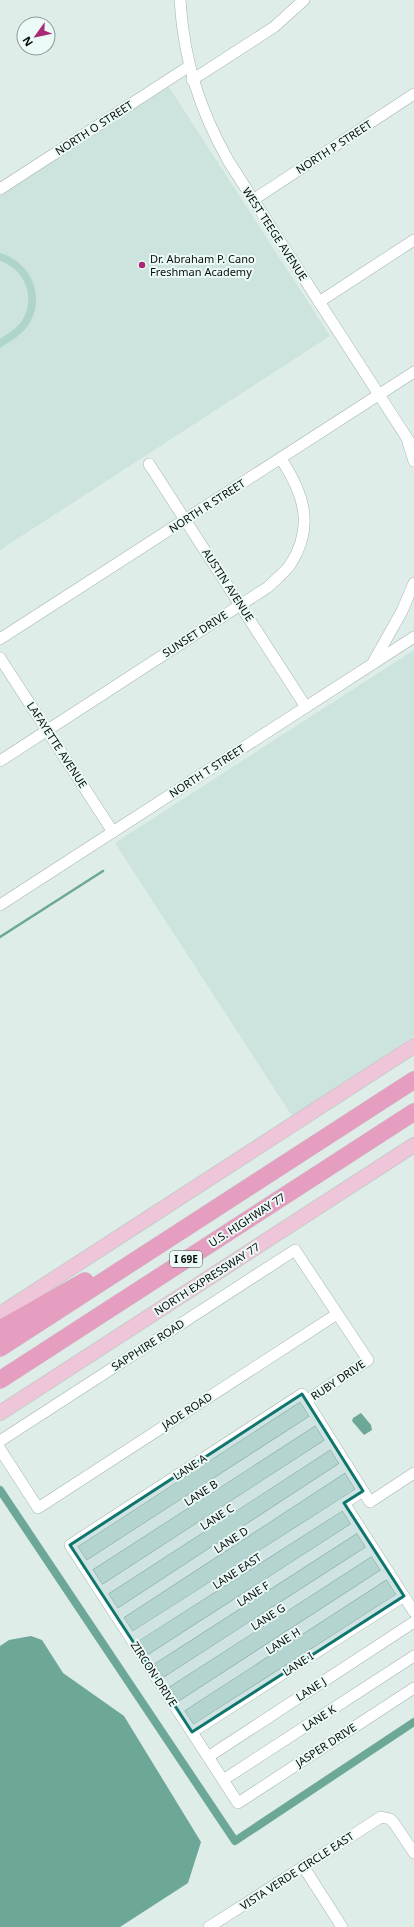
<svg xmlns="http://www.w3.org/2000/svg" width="414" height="1927" viewBox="0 0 414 1927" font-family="'Noto Sans',sans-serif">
  <rect width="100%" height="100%" fill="#deede8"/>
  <g fill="#cce4dd">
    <path d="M169,87l161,249 -330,214v-355z"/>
    <path d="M414,650v386l-122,80 -177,-273z"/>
  </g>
  <path fill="#afd4ca" d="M0,253c32,9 47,46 27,74 -7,9 -18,15 -27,21v-9c9,-6 18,-11 23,-20 13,-22 1,-51 -23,-58z"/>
  <g fill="#6ca798">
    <path d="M361,1413l10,12 1,5 -8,5 -12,-14 1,-3z"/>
    <path d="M31,1636l11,4 21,33 61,43 77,126 -13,41 -68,44h-120v-281l9,-6z"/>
  </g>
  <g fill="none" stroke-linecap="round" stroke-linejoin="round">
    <path stroke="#6ca798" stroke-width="2.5" d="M0,937l103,-66"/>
    <path stroke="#6ca798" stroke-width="8" d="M0,1490l235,351 179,-119"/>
    <g stroke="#a6b4b0" stroke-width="12">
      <g id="minor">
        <path d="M180,0c4,61 19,109 49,162l185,287"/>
        <path d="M192,80l82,-53 30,-27"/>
        <path d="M0,189l188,-122"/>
        <path d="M253,200l161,-106"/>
        <path d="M319,302l95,-62"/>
        <path d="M408,442l6,19"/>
        <path d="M149,464l157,243"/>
        <path d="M0,639l414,-267"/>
        <path d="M0,658l113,174"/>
        <path d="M374,661l28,-50 12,-28"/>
        <path d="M0,761l268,-174c7,-7 16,-14 22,-22 25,-38 14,-71 -9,-106"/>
        <path d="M0,905l414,-268"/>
        <path d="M0,1441l295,-191 73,110 -62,41"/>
        <path d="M0,1449l38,59 299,-194"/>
        <path d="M363,1491l-61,-97 -232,151 168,258 176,-115"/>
        <path d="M344,1503l70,109"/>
        <path d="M85,1568l232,-150"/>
        <path d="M101,1592l231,-150"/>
        <path d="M116,1616l231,-151"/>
        <path d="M131,1639l232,-148 7,11 44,-29"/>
        <path d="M147,1662l211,-136"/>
        <path d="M162,1685l211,-136"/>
        <path d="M177,1709l211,-137"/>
        <path d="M192,1732l212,-136"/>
        <path d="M208,1757l206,-135"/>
        <path d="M223,1780l191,-124"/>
        <path d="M303,1866l39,61"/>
        <path d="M209,1927l172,-110 9,2 4,4 20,30"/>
      </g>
    </g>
    <g stroke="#c9cac9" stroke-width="16">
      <g id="major">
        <path d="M0,1314l414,-268"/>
        <path d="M0,1413l414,-268"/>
      </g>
    </g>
    <g stroke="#c9cac9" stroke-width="18">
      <g id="highway">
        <path d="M0,1329l85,-48"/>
        <path d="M0,1348l414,-268"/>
        <path d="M0,1380l414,-268"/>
      </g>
    </g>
    <use href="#minor" stroke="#fff" stroke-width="11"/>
    <use href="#major" stroke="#efc5d9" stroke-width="14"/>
    <use href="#highway" stroke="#e59ec0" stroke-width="17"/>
  </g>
  <path fill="#0f766e" fill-opacity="0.2" stroke="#0f766e" stroke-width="3" stroke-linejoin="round" d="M302,1394l61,97 -19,12 60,93 -212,136 -122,-187z"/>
  <circle fill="#aa2875" stroke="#ebfaf6" stroke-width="1.5" cx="142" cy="265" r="4"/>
  <g text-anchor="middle" stroke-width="4" stroke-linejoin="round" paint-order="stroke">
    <rect fill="#ebfaf6" stroke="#4c5452" stroke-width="1" x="170" y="1251" width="32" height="16" rx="3"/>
    <g font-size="10" font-weight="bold" fill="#080d0b">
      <text x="186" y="1263">I 69E</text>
    </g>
    <g font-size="11" fill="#080d0b" stroke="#ebfaf6">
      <text transform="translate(94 128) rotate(-33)" y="4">NORTH O STREET</text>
      <text transform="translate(334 147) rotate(-33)" y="4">NORTH P STREET</text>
      <text transform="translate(275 234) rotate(57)" y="4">WEST TEEGE AVENUE</text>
      <text transform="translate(207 506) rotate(-33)" y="4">NORTH R STREET</text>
      <text transform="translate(228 585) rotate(57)" y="4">AUSTIN AVENUE</text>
      <text transform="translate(195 634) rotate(-33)" y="4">SUNSET DRIVE</text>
      <text transform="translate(57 745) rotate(57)" y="4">LAFAYETTE AVENUE</text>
      <text transform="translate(207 771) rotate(-33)" y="4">NORTH T STREET</text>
      <text transform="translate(247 1220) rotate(-33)" y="4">U.S. HIGHWAY 77</text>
      <text transform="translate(207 1279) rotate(-33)" y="4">NORTH EXPRESSWAY 77</text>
      <text transform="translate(148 1345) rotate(-33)" y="4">SAPPHIRE ROAD</text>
      <text transform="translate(338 1380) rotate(-34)" y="4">RUBY DRIVE</text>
      <text transform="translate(187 1411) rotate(-33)" y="4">JADE ROAD</text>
      <text transform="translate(190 1467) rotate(-33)" y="4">LANE A</text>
      <text transform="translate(201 1493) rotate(-33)" y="4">LANE B</text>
      <text transform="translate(217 1517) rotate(-33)" y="4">LANE C</text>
      <text transform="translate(231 1540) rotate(-33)" y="4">LANE D</text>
      <text transform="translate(237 1571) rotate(-33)" y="4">LANE EAST</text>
      <text transform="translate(253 1594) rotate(-33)" y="4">LANE F</text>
      <text transform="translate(268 1617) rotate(-33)" y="4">LANE G</text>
      <text transform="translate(283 1641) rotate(-33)" y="4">LANE H</text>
      <text transform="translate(298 1664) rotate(-33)" y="4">LANE I</text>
      <text transform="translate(154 1674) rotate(57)" y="4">ZIRCON DRIVE</text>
      <text transform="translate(311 1689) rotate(-33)" y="4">LANE J</text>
      <text transform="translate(319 1718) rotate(-33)" y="4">LANE K</text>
      <text transform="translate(326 1745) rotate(-33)" y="4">JASPER DRIVE</text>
      <text transform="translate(297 1871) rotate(-33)" y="4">VISTA VERDE CIRCLE EAST</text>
    </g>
    <g font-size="11" fill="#080d0b" stroke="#ebfaf6" text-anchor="start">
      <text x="150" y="263">Dr. Abraham P. Cano<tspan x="150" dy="13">Freshman Academy</tspan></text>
    </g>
  </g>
  <g transform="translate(36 36) rotate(237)"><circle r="19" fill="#ebfaf6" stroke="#909b98"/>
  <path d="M0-3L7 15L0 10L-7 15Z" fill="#aa2875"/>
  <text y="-6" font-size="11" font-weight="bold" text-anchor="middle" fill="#080d0b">N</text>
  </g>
</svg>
